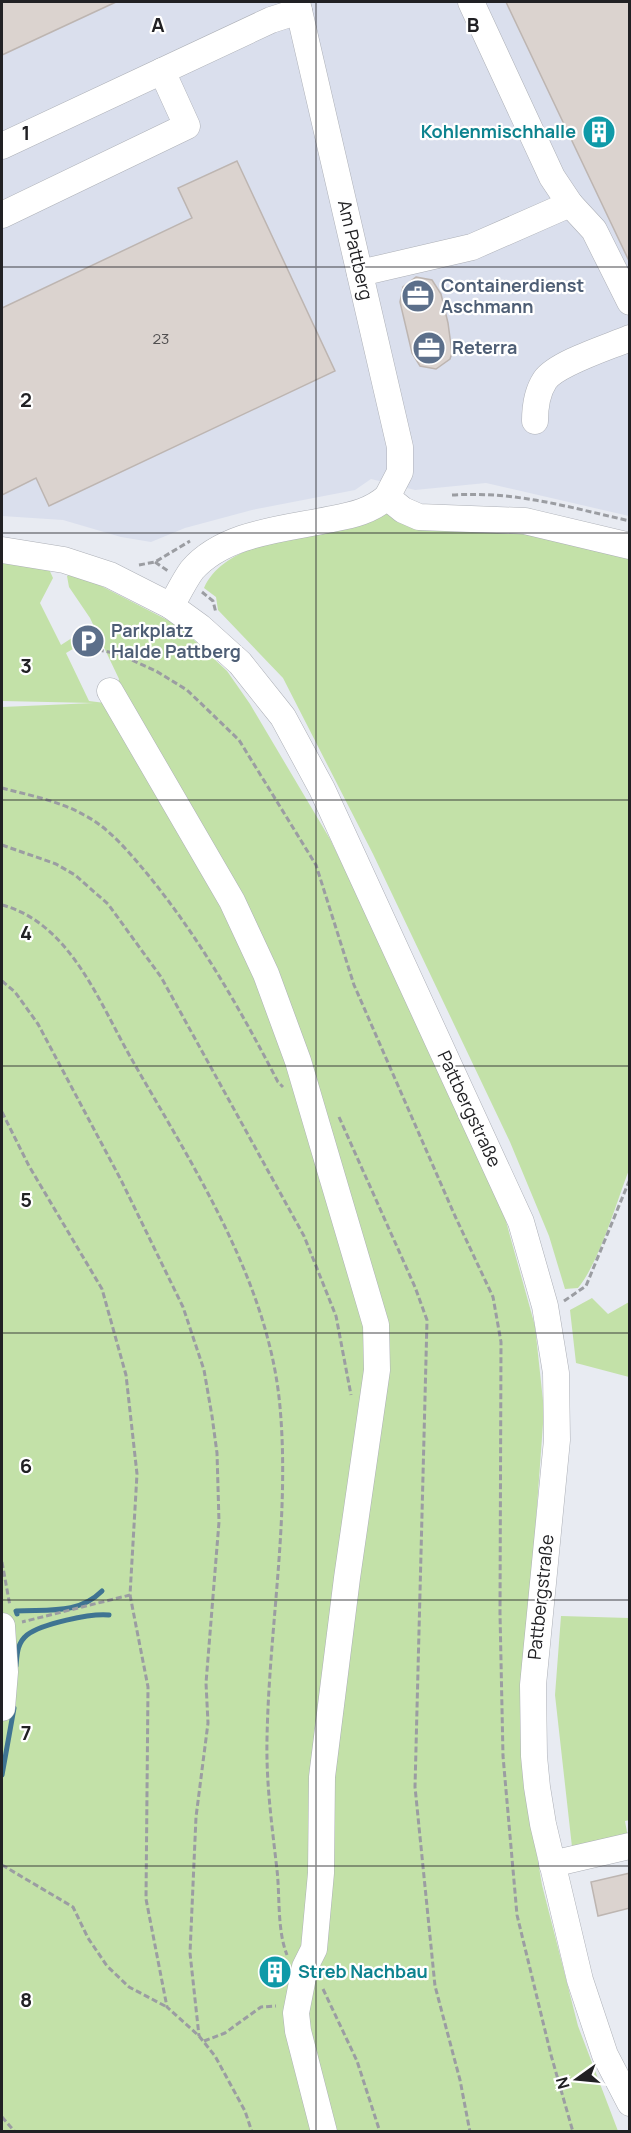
<svg xmlns="http://www.w3.org/2000/svg" width="631" height="2133" viewBox="0 0 631 2133" font-family="Manrope,sans-serif">
  <rect width="100%" height="100%" fill="#e8ebf2"/>
  <path fill="#dadfed" d="M2,2h627v514l-143,-33 -71,7 -44,-11 -16,11 -103,20 -67,18 -34,14 -30,-5 -58,-17 -61,-4z"/>
  <g fill="#c3e1a8">
    <path d="M388,513l122,15 119,29v613c-13,33 -29,91 -51,118l-13,1 -16,-53 -39,-94 -137,-288 -90,-176 -65,-68 -2,-13 -12,-9c25,-56 133,-52 184,-75z"/>
    <path d="M2,558l46,9 5,11 -13,25 21,42 14,-9 3,10 -12,7 23,48 16,2 13,-16 1,-8 -29,-61 -21,-31 -2,-11 7,-4 105,54 48,45 23,33 80,135 100,206 72,162 33,119 9,84 -20,275 2,105 16,95 36,141 40,105h-616v-1424l92,-4 -92,-2z"/>
    <path d="M592,1298l16,16 21,-12v75l-53,-14 -6,-53z"/>
    <path d="M561,1616l68,2 1,202 -5,1 3,17 -56,9 -17,-152z"/>
  </g>
  <g fill="none" stroke-linecap="round" stroke-linejoin="round">
    <g stroke="#3f7492" stroke-width="5">
      <path d="M17,1614l-1,-3c31,-2 62,4 86,-20"/>
      <path d="M16,1666c1,-11 1,-23 11,-31 14,-11 64,-22 82,-20"/>
      <path d="M2,1775l12,-67"/>
    </g>
  </g>
  <g fill="#dbd3cf" stroke="#bdb5b1" stroke-width="1.5">
    <path d="M2,2h114l-114,53z"/>
    <path d="M506,2h124v261z"/>
    <path d="M237,161l98,210 -286,135 -13,-28 -34,17v-187l190,-90 -14,-30z"/>
    <path d="M416,277l16,3 9,14 7,29 4,30 -2,6 -14,10 -16,-3 -8,-13 -12,-51 3,-15z"/>
    <path d="M630,1873v35l-32,8 -7,-34z"/>
  </g>
  <g fill="none" stroke-linecap="round" stroke-linejoin="round">
    <g stroke="#adb0b7" stroke-width="27">
      <g id="minor">
        <path d="M297,2l103,445v25l-13,25"/>
        <path d="M471,2l81,175 18,27 24,26 36,72"/>
        <path d="M2,146l269,-126 28,-9"/>
        <path d="M2,215l185,-89 -25,-55"/>
        <path d="M360,273l112,-26 98,-43"/>
        <path d="M535,421c0,-15 2,-29 10,-41 12,-17 64,-33 85,-42"/>
        <path d="M2,550l62,10 46,15 61,31 29,21 40,36 43,54 39,72 199,433 24,84 11,67 1,67 -24,245 1,71 3,31 6,37 37,156 25,75 25,48"/>
        <path d="M171,606c7,-12 13,-25 21,-36 33,-38 94,-41 140,-51 21,-4 39,-8 55,-22l16,13 16,7 106,4 105,25"/>
        <path d="M110,691l122,210 34,73 32,87 78,264 1,45 -30,208 -25,199 -1,96 -7,76 -9,18 -9,46 2,18 26,101"/>
        <path d="M2,1626l3,46 -3,36"/>
        <path d="M552,1864l78,-18"/>
      </g>
    </g>
    <g stroke="#9b9da2" stroke-width="3" stroke-dasharray="6 3" stroke-linecap="butt">
      <path d="M452,495c64,-4 116,12 178,26"/>
      <path d="M155,562l13,9"/>
      <path d="M139,565l16,-3 35,-21"/>
      <path d="M202,592l11,9 3,12"/>
      <path d="M89,648l30,6 37,17 31,19 52,50 77,125 38,120 101,231 38,81 8,45 -1,271 3,143 14,159 34,140 22,77"/>
      <path d="M2,788c26,7 58,13 82,27 24,12 43,35 60,55 54,65 95,137 134,212l5,5"/>
      <path d="M2,845l54,19 19,11 33,29 53,73 143,259 32,80 15,79"/>
      <path d="M2,905c68,18 97,97 129,153 61,107 138,223 149,349 10,111 -11,221 -13,332 -1,44 5,87 10,131 3,26 0,60 10,85"/>
      <path d="M2,981l13,11 23,32 83,156 62,127 21,63 8,46 5,37 2,69 -13,161 2,40 -12,94 -6,136 9,83"/>
      <path d="M2,1112l27,54 73,123 24,86 11,99 -7,121 -108,27"/>
      <path d="M339,1117l76,170 12,33 -12,467 20,199 25,94 10,52"/>
      <path d="M564,1301l22,-15 44,-107"/>
      <path d="M2,1562l8,44"/>
      <path d="M130,1595l18,92 -2,212 21,108 32,29 16,20 30,55 7,21"/>
      <path d="M2,1865l71,42 15,31 19,28 22,21 38,20"/>
      <path d="M323,1989l34,72 23,71"/>
      <path d="M204,2041l21,-8 36,-26 15,-1"/>
      <path d="M2,2117l13,15"/>
    </g>
    <use href="#minor" stroke="#fff" stroke-width="26"/>
  </g>
  <path fill="none" stroke="#212124" stroke-width="1.5" stroke-opacity="0.55" d="M316,2v2130M2,267h628M2,533h628M2,800h628M2,1066h628M2,1333h628M2,1600h628M2,1866h628"/>
  <defs>
    <g id="building-disc" transform="scale(1.725)"><circle r="9.5" fill="#0f9aa8" stroke="#fff"/><path d="M-4-6H4V6H1V3H-1V6H-4ZM-2.5-4.3h1.7v1.8h-1.7ZM.8-4.3h1.7v1.8H.8ZM-2.5-1h1.7V.8h-1.7ZM.8-1h1.7V.8H.8Z" fill="#fff"/></g>
    <g id="office-disc" transform="scale(1.725)"><circle r="9.5" fill="#5c6f8a" stroke="#fff"/><path d="M-6-3h4V-5.5h4V-3h4V5H-6ZM-1-4.5V-3h2v-1.5ZM-6 0V1H6V0Z" fill="#fff"/></g>
    <g id="parking-disc" transform="scale(1.725)"><circle r="9.5" fill="#5c6f8a" stroke="#fff"/><path d="M-3.5-5.5H1a3.5 3.5 0 0 1 0 7H-1V5.5H-3.5ZM-1-3.4V-.6H.8a1.4 1.4 0 0 0 0-2.8Z" fill="#fff"/></g>
  </defs>
  <g fill-rule="evenodd">
    <use href="#building-disc" x="599" y="132"/>
    <use href="#office-disc" x="418" y="296"/>
    <use href="#office-disc" x="429" y="348"/>
    <use href="#parking-disc" x="88" y="641"/>
    <use href="#building-disc" x="275" y="1972"/>
  </g>
  <g text-anchor="middle" stroke-width="4.5" stroke-linejoin="round" paint-order="stroke">
    <g font-size="15" fill="#504e4f">
      <text x="161" y="344">23</text>
    </g>
    <g font-size="18" font-weight="bold" fill="#0d838f" stroke="#fff" text-anchor="end">
      <text x="576" y="138">Kohlenmischhalle</text>
      <text x="298" y="1978" text-anchor="start">Streb Nachbau</text>
    </g>
    <g font-size="18" fill="#212124" stroke="#fff">
      <text transform="translate(355 250) rotate(77)" y="6">Am Pattberg</text>
      <text transform="translate(469 1109) rotate(65)" y="6">Pattbergstraße</text>
      <text transform="translate(541 1597) rotate(-84)" y="6">Pattbergstraße</text>
    </g>
    <g font-size="18" font-weight="bold" fill="#4e5e75" stroke="#fff" text-anchor="start">
      <text x="441" y="292">Containerdienst<tspan x="441" dy="21">Aschmann</tspan></text>
      <text x="452" y="354">Reterra</text>
      <text x="111" y="637">Parkplatz<tspan x="111" dy="21">Halde Pattberg</tspan></text>
    </g>
  </g>
  <g font-size="20" text-anchor="middle" font-weight="bold" fill="#212124" stroke="#fff" stroke-width="4.5" stroke-linejoin="round" paint-order="stroke">
    <text x="158" y="32">A</text>
    <text x="473" y="32">B</text>
    <text x="26" y="140">1</text>
    <text x="26" y="407">2</text>
    <text x="26" y="673">3</text>
    <text x="26" y="940">4</text>
    <text x="26" y="1207">5</text>
    <text x="26" y="1473">6</text>
    <text x="26" y="1740">7</text>
    <text x="26" y="2007">8</text>
  </g>
  <rect width="631" height="2133" fill="none" stroke="#212124" stroke-width="6"/>
  <g transform="translate(577 2079) rotate(255)" stroke="#ffffff" stroke-width="4.5" paint-order="stroke">
  <path d="M0-4.5L10 22L0 15L-10 22Z" fill="#212124"/>
  <text y="-9" font-size="16" font-weight="bold" text-anchor="middle" fill="#212124">N</text>
  </g>
</svg>
